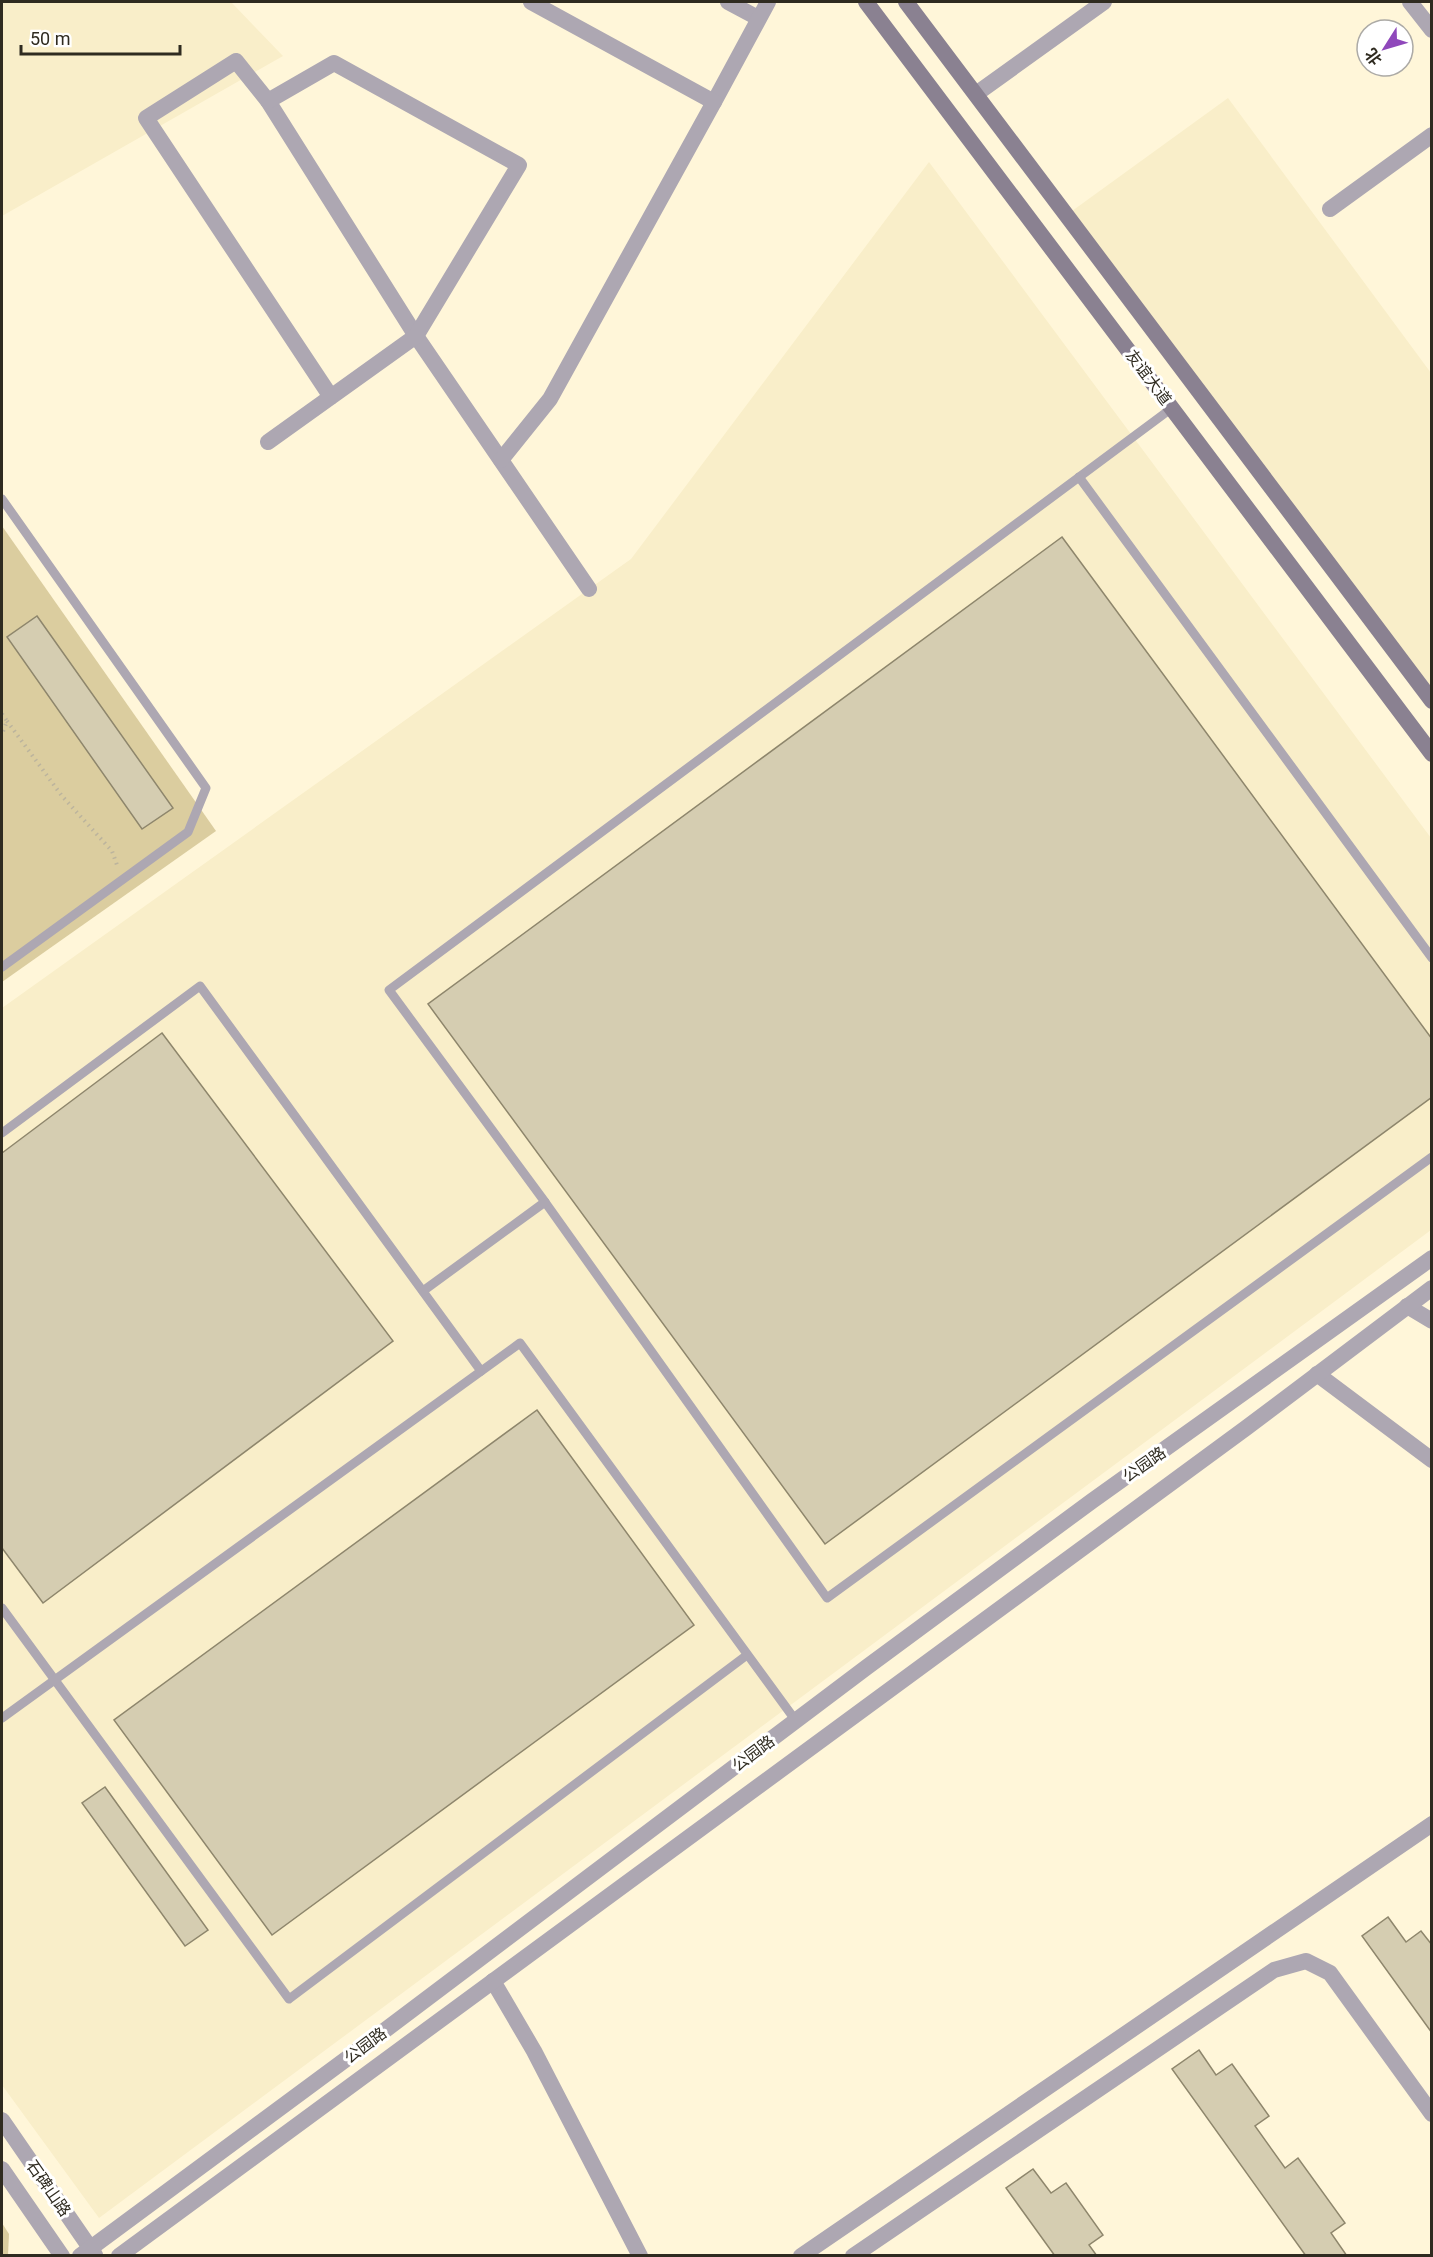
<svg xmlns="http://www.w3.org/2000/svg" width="1433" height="2257" viewBox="0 0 1433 2257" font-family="Roboto,'Noto Sans SC',sans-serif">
  <rect width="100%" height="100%" fill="#fff6d9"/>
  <g fill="#f9eec9">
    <path d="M2,2h229l52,54 -281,160z"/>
    <path d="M1228,98l203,275v317l-359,-479z"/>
    <path d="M929,162l502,676v392l-1332,988 -97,-133v-1077l629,-449z"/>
  </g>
  <g fill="#dbcd9f">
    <path d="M2,526l214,305 -214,151z"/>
    <path d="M2,2223l7,11 -1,21h-6z"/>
  </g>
  <g fill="#d5cdb1" stroke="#8e866c" stroke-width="1.5">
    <path d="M1062,537l370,502v58l-607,447 -397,-540z"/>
    <path d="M37,616l136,192 -31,21 -135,-192z"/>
    <path d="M162,1033l231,308 -350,262 -41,-55v-395z"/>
    <path d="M537,1410l157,215 -422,310 -158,-215z"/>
    <path d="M105,1787l103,143 -23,16 -103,-143z"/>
    <path d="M1388,1917l18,25 15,-11 11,14v88l-70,-97z"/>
    <path d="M1199,2050l17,25 16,-11 37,52 -14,10 30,42 13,-10 47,65 -14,10 16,23h-41l-134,-187z"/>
    <path d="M1033,2169l18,24 15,-10 37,52 -14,10 8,11h-42l-49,-68z"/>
  </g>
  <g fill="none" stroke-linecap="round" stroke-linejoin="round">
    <g stroke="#bcb49d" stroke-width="4" stroke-dasharray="1.5 4.5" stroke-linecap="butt">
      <path d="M2,714l5,7 -5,13"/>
      <path d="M7,721l55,75 50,55 5,14"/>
    </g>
    <g stroke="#ada7b2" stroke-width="9">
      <path d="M1079,477l353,481"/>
      <path d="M2,499l204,289 -18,44 -186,135"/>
      <path d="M2,1133l198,-147 281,385"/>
      <path d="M545,1202l282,396 605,-441"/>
      <path d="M423,1291l122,-89 -156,-212 783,-582"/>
      <path d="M2,1608l287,391 458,-344"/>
      <path d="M2,1718l518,-375 276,378"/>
    </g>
    <g stroke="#ada7b2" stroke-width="16">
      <path d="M728,2l30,16"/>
      <path d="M1410,2l22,28"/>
      <path d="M268,101l148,235 173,253"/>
      <path d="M714,102l54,-100"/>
      <path d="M1330,209l102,-74"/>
      <path d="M268,442l148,-106 103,-171 -185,-102 -66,38 -32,-40 -90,57 185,279"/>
      <path d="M501,460l49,-61 164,-297 -183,-100"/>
      <path d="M1407,1306l25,15"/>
      <path d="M1317,1374l115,86"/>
      <path d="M493,1981l41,70 106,205"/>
      <path d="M801,2256l631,-432"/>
      <path d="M853,2256l421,-286 32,-9 24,12 102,141"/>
    </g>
    <g stroke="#ada7b2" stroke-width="16">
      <path d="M976,94l128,-92"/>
      <path d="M2,2120l93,135"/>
      <path d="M2,2169l60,87"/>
      <path d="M80,2256l296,-219 491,-370 225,-166 340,-243"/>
      <path d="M119,2256l1127,-828 186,-140"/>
    </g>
    <g stroke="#8a8191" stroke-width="16">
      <path d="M866,2l566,752"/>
      <path d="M906,2l526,699"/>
    </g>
  </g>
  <g text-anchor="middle" stroke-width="6" stroke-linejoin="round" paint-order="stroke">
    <g font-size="16" fill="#2f2b20" stroke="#fff">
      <text transform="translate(1149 377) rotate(53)" y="6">友谊大道</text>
      <text transform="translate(1144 1464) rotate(-35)" y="6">公园路</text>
      <text transform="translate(753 1753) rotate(-37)" y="6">公园路</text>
      <text transform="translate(365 2045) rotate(-37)" y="6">公园路</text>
      <text transform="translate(49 2188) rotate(55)" y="6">石碑山路</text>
    </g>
  </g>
  <rect width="1433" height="2257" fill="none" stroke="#2f2b20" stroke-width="6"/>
  <g transform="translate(1385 48) rotate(233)"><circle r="28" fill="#ffffff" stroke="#acaaa6" stroke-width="1.5"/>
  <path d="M0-4.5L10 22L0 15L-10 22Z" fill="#8f48bb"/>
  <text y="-9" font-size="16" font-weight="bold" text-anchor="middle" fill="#2f2b20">北</text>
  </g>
  <path d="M21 45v9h159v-9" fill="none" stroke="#2f2b20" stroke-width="3"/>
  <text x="30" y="45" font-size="18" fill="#2f2b20" stroke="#ffffff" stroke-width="4.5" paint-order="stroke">50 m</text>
</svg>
